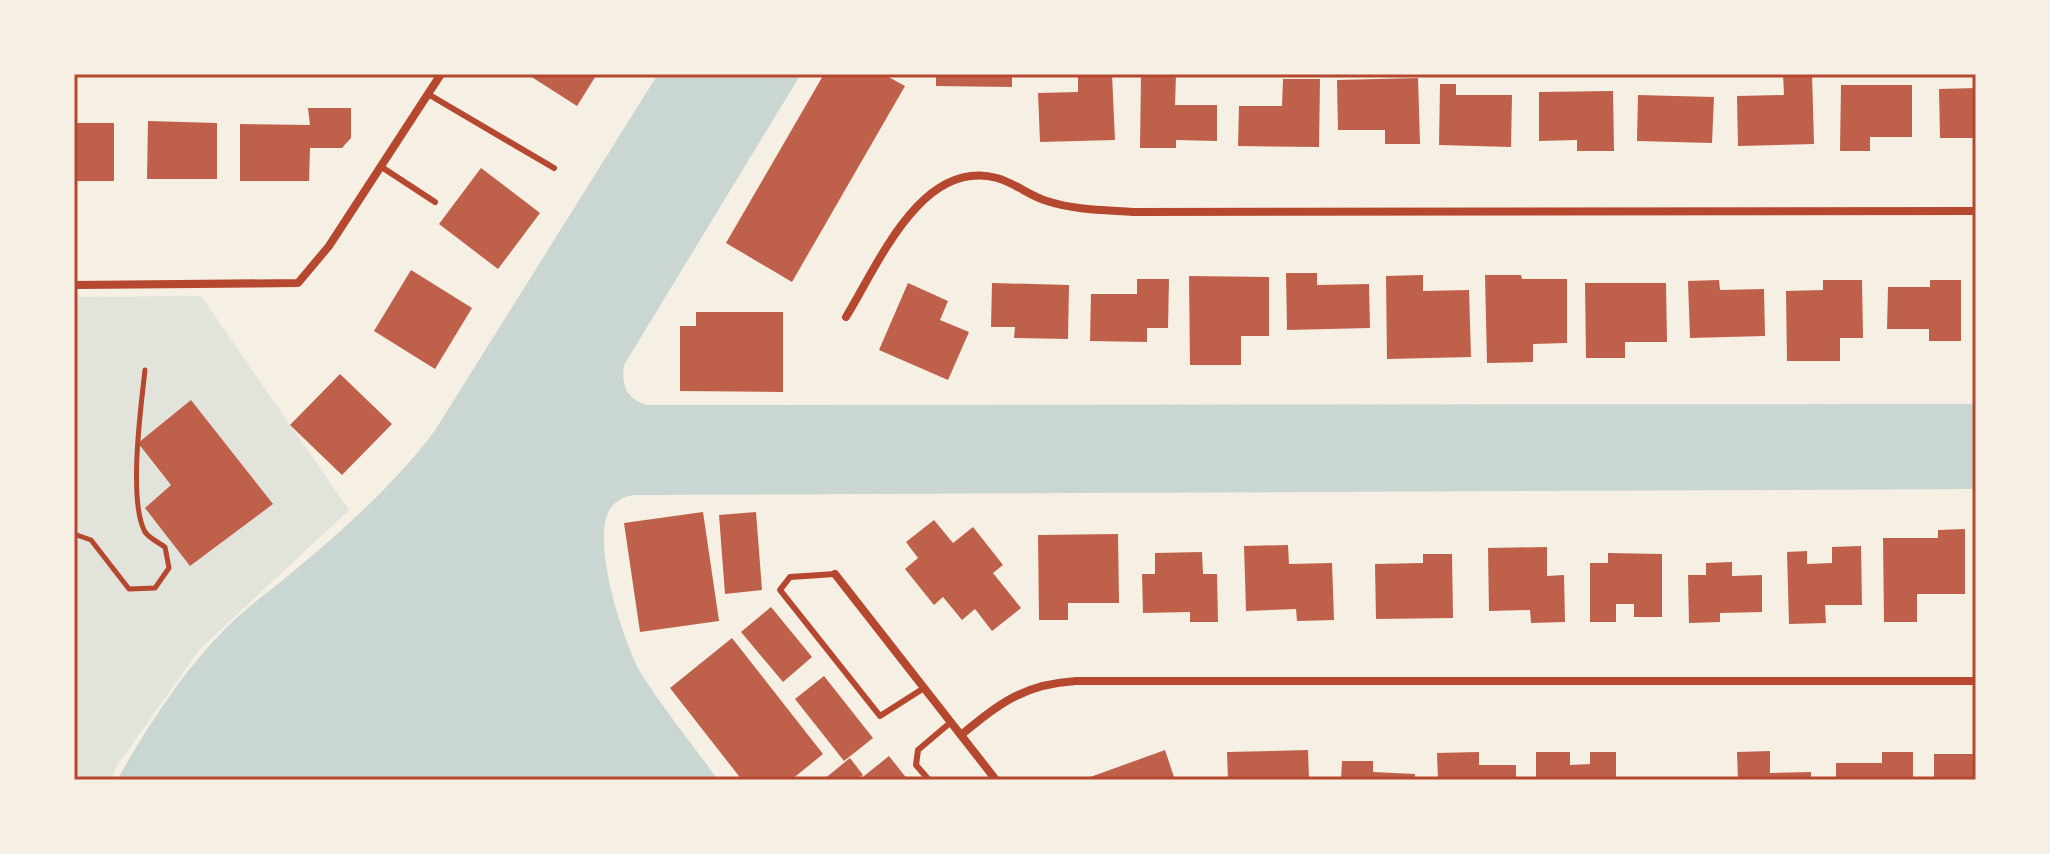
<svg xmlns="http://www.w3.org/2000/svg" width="2050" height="854" viewBox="0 0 2050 854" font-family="Rubik,sans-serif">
  <rect width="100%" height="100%" fill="#f6efe4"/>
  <path fill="#e2e4dc" d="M201,296l148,214 -149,139 -82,115 -7,16h-37v-483z"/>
  <path fill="#c9d6d2" d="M658,74h143l-177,291c-3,21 3,35 24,40l1328,-1v85l-1341,6c-10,1 -19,5 -25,14 -20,32 14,136 32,166 23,36 51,70 76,105h-601c31,-54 65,-108 110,-153 22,-22 50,-41 74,-62 48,-40 96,-84 133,-133z"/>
  <g fill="#bf614a">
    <path d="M527,74h70l-20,32z"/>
    <path d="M824,74h59l22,12 -113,196 -66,-39z"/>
    <path d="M936,74h76v13l-76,-1z"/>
    <path d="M1078,74h34l3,66 -75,2 -2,-49 40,-1z"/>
    <path d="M1141,74h35l-1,31h42v36l-41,-1v8h-36z"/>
    <path d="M1783,74h29l2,70 -76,2 -1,-50 47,-1z"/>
    <path d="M1418,78l2,66h-35v-14h-47l-1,-50z"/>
    <path d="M1283,79h37l-1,68 -81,-1 1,-40h43z"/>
    <path d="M1440,84h16v11h56l-1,52 -72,-2z"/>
    <path d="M1841,85h71v52h-42v14h-30z"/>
    <path d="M1976,88v50h-36l-1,-49z"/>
    <path d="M1613,91l1,60h-37v-11l-38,1v-49z"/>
    <path d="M1638,95l76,2 -2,46 -75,-2z"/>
    <path d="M308,108h43v30l-9,10h-32l-1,33h-69v-57l70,1z"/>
    <path d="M148,121l69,2v56h-70z"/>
    <rect x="74" y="123" width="40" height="58"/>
    <path d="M481,168l59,45 -42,56 -59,-45z"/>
    <path d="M411,270l61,38 -37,61 -61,-38z"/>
    <path d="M1286,273h31v12l52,-1 1,44 -83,2z"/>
    <path d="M1423,275v16l46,-1 2,67 -84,2 -1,-83z"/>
    <path d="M1485,275h36l1,4h45v64l-34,1v18l-46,1z"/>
    <path d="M1189,276l80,1v59h-28v29h-51z"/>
    <path d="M1137,279h32l-1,49h-21v14l-57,-1 1,-47h46z"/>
    <path d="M1719,280l1,10 44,-1 1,47 -75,2 -2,-57z"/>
    <path d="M1823,280h39l1,58h-23v23h-53l-1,-70 37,-1z"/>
    <path d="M1930,280h31v61h-32v-12h-42l1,-42h42z"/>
    <path d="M908,283l40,18 -8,19 29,12 -21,48 -69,-30z"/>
    <path d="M992,283l77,2 -1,54 -54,-1 1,-11h-24z"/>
    <path d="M1585,283h81l1,59h-42v16h-39z"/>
    <path d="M696,312h87v80l-103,-1v-65h16z"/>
    <path d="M340,374l52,50 -50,51 -52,-50z"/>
    <path d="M191,400l82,104 -83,62 -45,-58 26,-23 -33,-42z"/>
    <path d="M703,512l16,109 -79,11 -16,-109z"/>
    <path d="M756,512l6,78 -37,4 -6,-79z"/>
    <path d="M934,520l19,23 20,-16 30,38 -10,8 28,35 -29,23 -17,-22 -13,11 -19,-23 -9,8 -29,-36 13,-11 -12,-16z"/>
    <path d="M1965,529v65h-48v28h-33l-1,-84h55v-8z"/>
    <path d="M1118,534l1,69h-51v17h-29l-1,-85z"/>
    <path d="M1288,545l1,19 43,-1 2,57 -37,1 -1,-12 -50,2 -2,-65z"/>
    <path d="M1861,546l1,59h-37l1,18 -37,1 -2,-72 20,-1v13l25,-1v-16z"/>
    <path d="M1547,547v29l17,-1 1,47 -34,1 -1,-13 -41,1 -1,-63z"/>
    <path d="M1202,552l1,22h14l1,48h-28v-10l-47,1 -1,-39h13v-21z"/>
    <path d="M1608,553l54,1v63h-28v-13h-18v18h-26v-59h18z"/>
    <path d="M1423,554h29l1,64 -77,1 -1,-55 48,-1z"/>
    <path d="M1732,562v14l30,-1v37l-42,1v9l-31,1 -1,-48h18v-12z"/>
    <path d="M771,607l41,50 -29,25 -42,-50z"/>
    <path d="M732,638l91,116 -32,26h-49l-72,-92z"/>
    <path d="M824,676l49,62 -29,23 -49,-62z"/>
    <path d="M1165,750l10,30h-93z"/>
    <path d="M1308,750l1,30h-81l-1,-28z"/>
    <path d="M1770,751v22l41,-1v8h-73l-1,-28z"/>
    <path d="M1479,752v13h37v15h-78l-1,-27z"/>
    <path d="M1536,752h34v13l20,-1v-12h26v28h-80z"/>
    <path d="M1882,752h31v28h-77v-17h46z"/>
    <rect x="1934" y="754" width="42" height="26"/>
    <path d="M889,756l19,24h-49z"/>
    <path d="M850,758l13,17 -7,5h-33z"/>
    <path d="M1342,761h31v11l42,2v6h-74z"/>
  </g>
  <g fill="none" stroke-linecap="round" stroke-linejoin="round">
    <path stroke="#b5482f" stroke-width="5" d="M74,534l17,6 38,49 26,-1 14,-20 -4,-21c-6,-4 -16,-9 -20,-15 -17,-31 -4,-126 0,-162"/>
    <g stroke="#b5482f" stroke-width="6">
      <path d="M428,94l126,74"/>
      <path d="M380,166l55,36"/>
      <path d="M835,574l-45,3 -10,13 100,126 44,-28"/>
      <path d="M929,780l-13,-15 2,-15 33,-28"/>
    </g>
    <g stroke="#b5482f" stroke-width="8">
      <path d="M74,285l224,-2 31,-37 112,-172"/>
      <path d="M846,317c32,-52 75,-159 151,-139 18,5 33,18 50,23 27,9 58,9 86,11l843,-1"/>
      <path d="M835,574l161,206"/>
      <path d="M961,735c39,-32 63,-51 115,-54h900"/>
    </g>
  </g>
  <rect width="2050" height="854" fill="none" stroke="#f6efe4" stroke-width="152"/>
  <rect x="76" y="76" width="1898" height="702" fill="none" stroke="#b5482f" stroke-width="3"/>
</svg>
